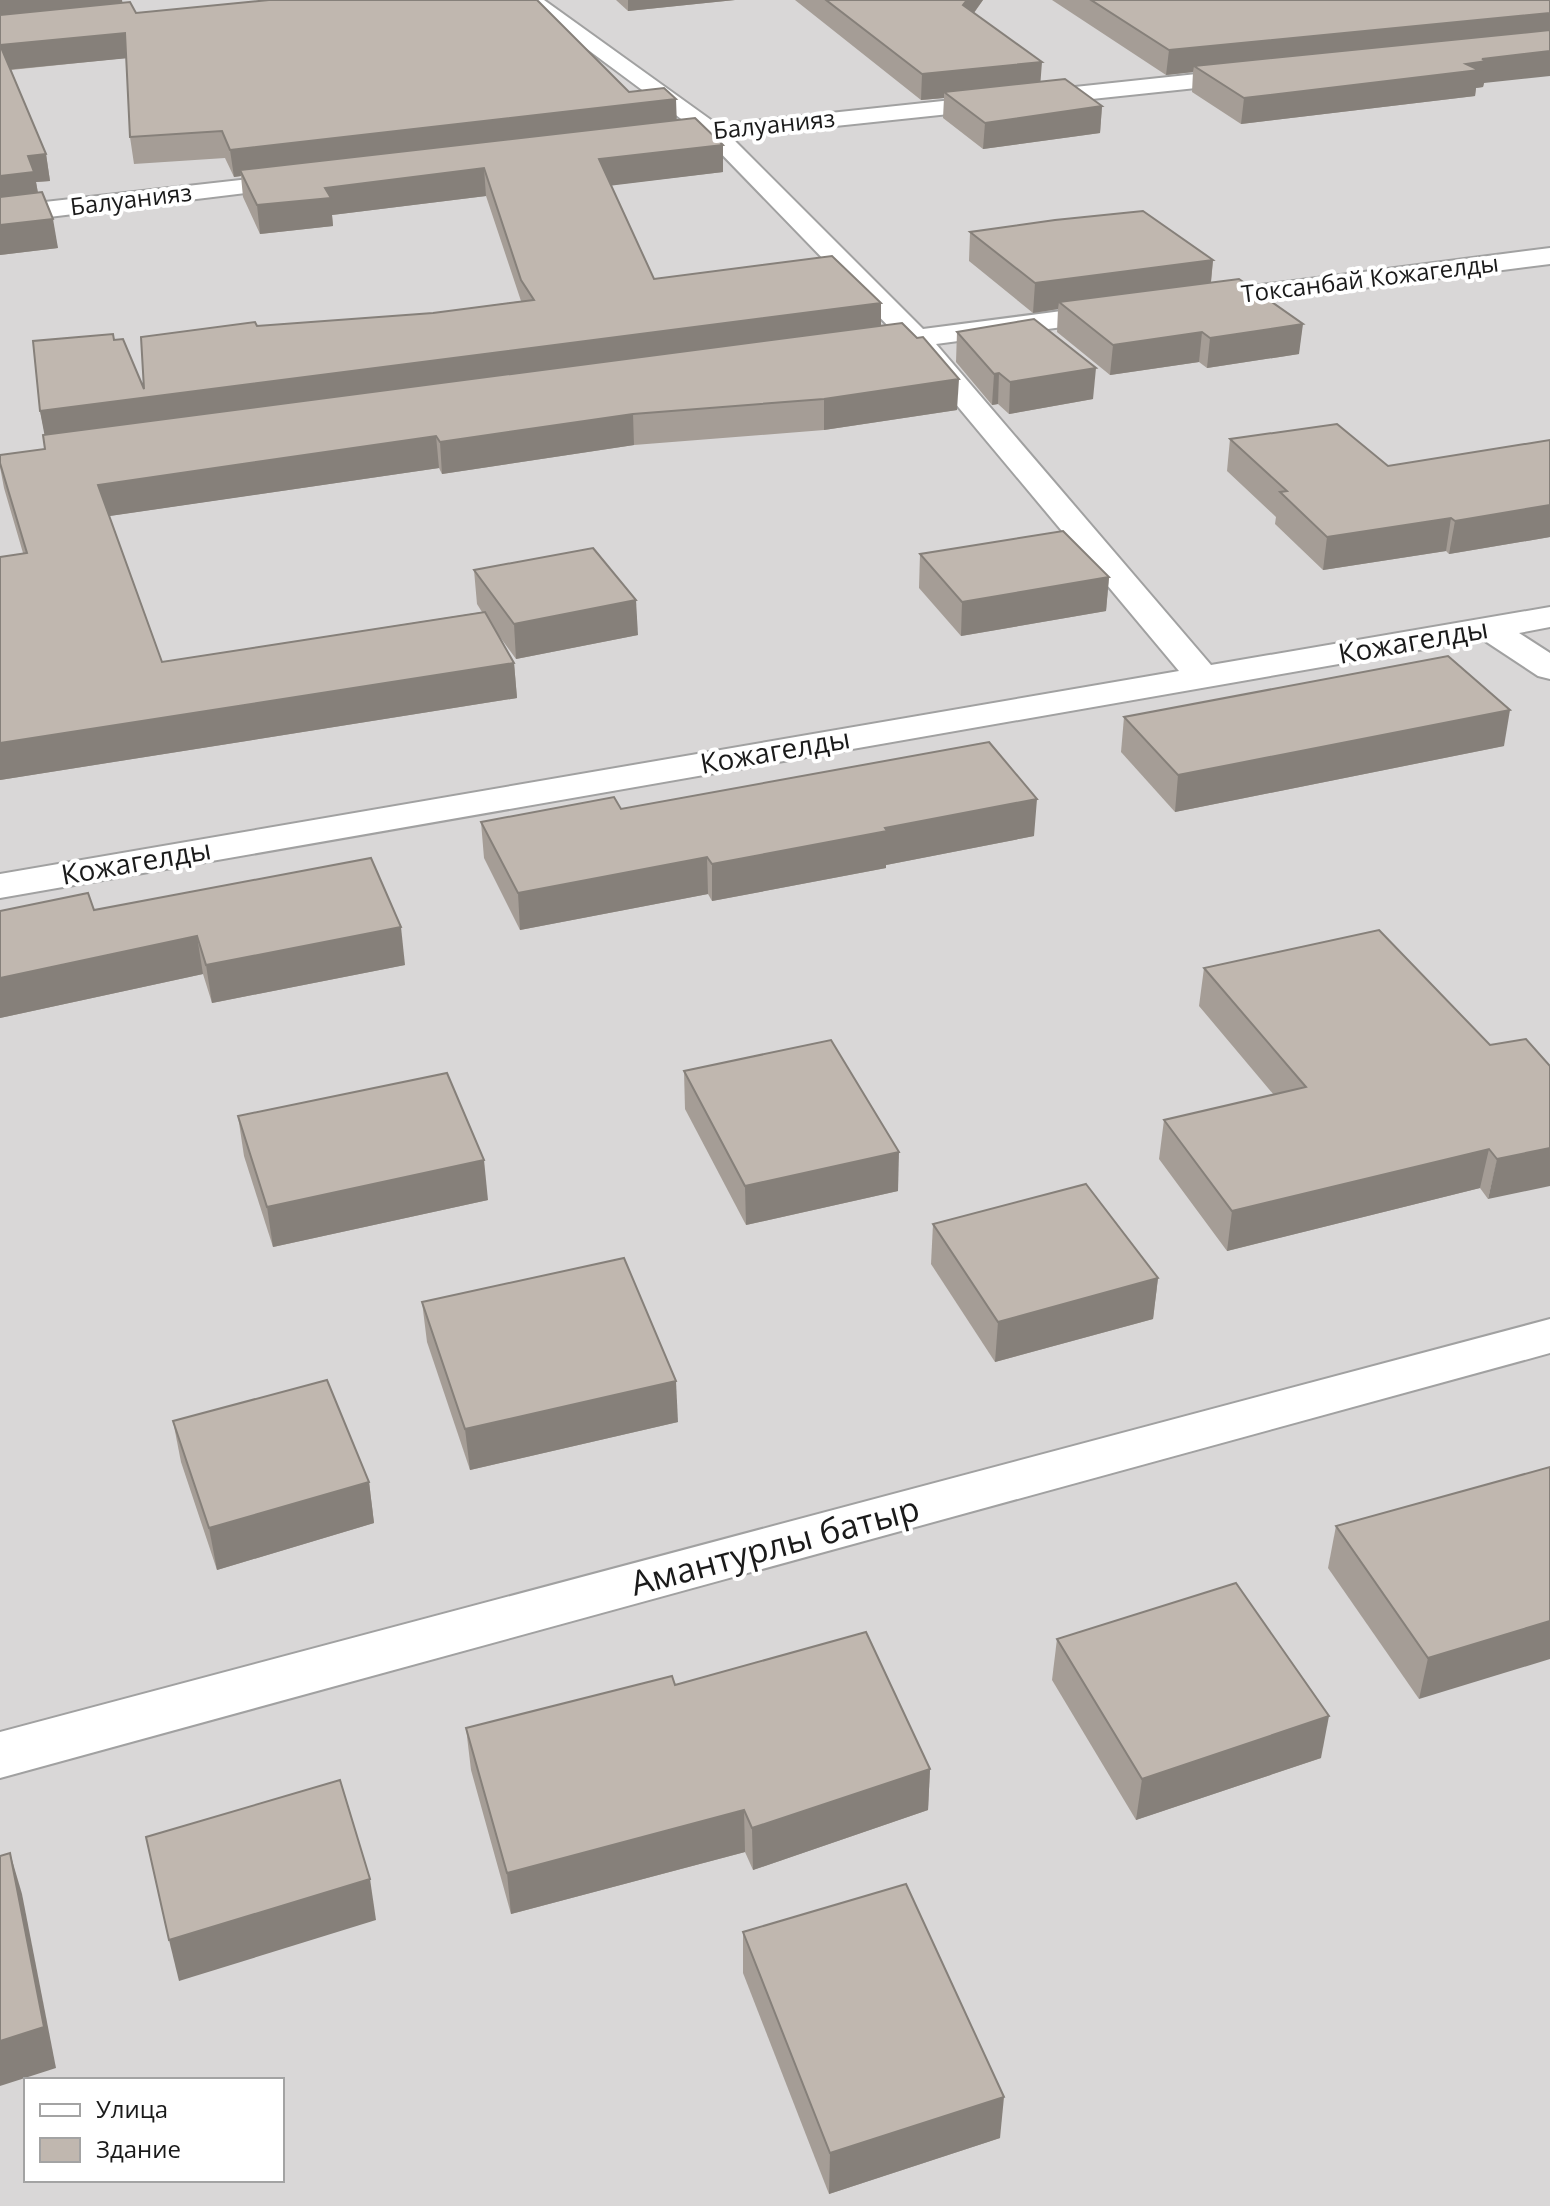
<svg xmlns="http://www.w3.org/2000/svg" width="1550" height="2206" viewBox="0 0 1550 2206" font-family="'Open Sans',sans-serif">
  <rect width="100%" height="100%" fill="#ede8df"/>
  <path fill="#d9d7d7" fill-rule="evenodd" d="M0,0h1550v2206h-1550zM26,2080h256v100h-256z"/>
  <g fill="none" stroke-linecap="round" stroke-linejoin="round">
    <g stroke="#a1a1a1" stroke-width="4">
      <g id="street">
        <path d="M521,0h23l174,125 535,-57 8,2 3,5 -11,7 -522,55 192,192 192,-25 10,2 4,6 -4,6 -10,2 -179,24 275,321 339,-58v20l-31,6 31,20v26l-12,-3 -56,-37 -1482,259v-24l1179,-203 -270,-323 -51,6 -10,-2 -4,-6 4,-6 47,-7 -187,-193 -59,6 -8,-2 -4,-5 4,-5 51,-7z"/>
        <path d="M303,173l9,2 3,5 -3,5 -312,38v-16z"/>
        <path d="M1550,248v16l-351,45 -10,-2 -3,-6 3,-6 10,-2z"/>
        <path d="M1550,1319v34l-1550,425v-46z"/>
      </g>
    </g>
    <use href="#street" fill="#fff" fill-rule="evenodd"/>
  </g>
  <g fill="#a59d96">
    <path d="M0,0l123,3 13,10 493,79 94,53v27l-112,13 43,94 227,47 76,84 -133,20 -190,15 -192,29 -3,-6 -330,48 53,146 320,-50 -5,-8 -3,-34 164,65 -122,24 -22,-30 20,34 3,35 -517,82 23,-227 -19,-65 -4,-21v-12l45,-6v-15l-5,-23 74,-71 30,49 113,-63 176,-13 88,-12 -35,-105 -154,19 1,11 -73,8 -17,-37 -2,-21 -7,1 -9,-19 -91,6 -4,-27 -4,-79 -115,12 35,84 4,27 -14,1 2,11 20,55 -58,7z"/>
    <path d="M616,0h119l-107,11z"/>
    <path d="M795,0h188l-9,13 67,69 61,24 -2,27 -117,16 -40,-31 1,-20 -23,2z"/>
    <path d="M1052,0h498l-66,83 -1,4 -7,1 -1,8 -234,28 -49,-32 1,-20 -27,3z"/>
    <path d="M970,232l243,28 -2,23 88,71 -92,14 -8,-6 -89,13 -53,-43 1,-23 -25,4 -64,-52z"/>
    <path d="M957,332l136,67 -84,15 -11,-10 -6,1 -36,-43z"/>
    <path d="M1230,439l158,27 162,-26v97l-101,17 -3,-3 -123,19 -48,-46 1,-7 -49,-46z"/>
    <path d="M920,554l189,23 -3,34 -145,25 -42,-48z"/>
    <path d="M1124,717l380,29 -329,66 -54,-60z"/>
    <path d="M621,809l413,27 -148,29v3l-174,33 -4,-7 -188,36 -36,-72 -3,-36z"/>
    <path d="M94,910l311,55 -193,38 -9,-29 -203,44v-107z"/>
    <path d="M1204,968l286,77 36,-6 -38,160 -8,-11 -253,63 -68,-92 5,-39 110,-25 -75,-89z"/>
    <path d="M684,1071l214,120 -152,34 -61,-116z"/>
    <path d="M238,1116l250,84 -215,47 -29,-91z"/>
    <path d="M933,1224l225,54 -5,41 -158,43 -64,-98z"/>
    <path d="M422,1302l256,120 -208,48 -43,-128z"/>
    <path d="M173,1421l196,61 5,41 -157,47 -36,-108z"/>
    <path d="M1550,1467l-131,232 -91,-131 8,-42z"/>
    <path d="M1057,1639l264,119 -185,62 -84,-140z"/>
    <path d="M675,1685l255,84 -2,41 -175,60 -8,-18 -234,62 -40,-144 -5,-42z"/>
    <path d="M743,1932l257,206 -171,56 -86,-221z"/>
  </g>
  <g fill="#86807a">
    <path d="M0,0h122l2,10 -124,12z"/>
    <path d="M628,0h107l-107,11z"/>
    <path d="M967,0h16l-21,29 1,-24z"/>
    <path d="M1550,13v24l-356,29 -1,6 -27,3 3,-25z"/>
    <path d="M125,33l4,25 -124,12 -5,-25z"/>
    <path d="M1550,51v25l-66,7 -1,4 -7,1 -1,8 -234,28 3,-26 222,-34 16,-5z"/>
    <path d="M1042,62l-2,26 -96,4v6l-23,2 1,-26z"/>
    <path d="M676,99l1,27 -437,44 1,6 -7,1 -4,-27z"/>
    <path d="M1102,106l-2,27 -117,16 2,-26z"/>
    <path d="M723,145v27l-123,15 -1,-28z"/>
    <path d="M46,154l4,27 -14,1 3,17 -39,6v-29l28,-20z"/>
    <path d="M484,168l2,28 -154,19 1,11 -73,8 -3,-29 68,-17z"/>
    <path d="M53,219l5,29 -58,7v-30z"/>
    <path d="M1213,260l-3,30 -151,12 -1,7 -25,4 2,-30z"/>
    <path d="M881,303v30l-835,110 -6,-32z"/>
    <path d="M1303,324l-4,30 -92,14 3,-30z"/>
    <path d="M1202,332l-3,30 -89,13 3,-30z"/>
    <path d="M1096,368l-3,31 -84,15 1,-32z"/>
    <path d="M999,373l-1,31 -6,1 2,-31z"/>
    <path d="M959,379l-2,31 -133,20v-31z"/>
    <path d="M633,414l1,31 -192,29 -2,-32z"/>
    <path d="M436,436l3,32 -336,49 -5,-32z"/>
    <path d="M1550,505v32l-101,17 6,-33z"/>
    <path d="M1451,518l-5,33 -123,19 4,-33z"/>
    <path d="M1109,577l-3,34 -145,25 1,-34z"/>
    <path d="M636,600l2,35 -122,24 -2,-35z"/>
    <path d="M514,663l3,35 -517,82v-37z"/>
    <path d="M1510,710l-6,36 -329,66 3,-37z"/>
    <path d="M1037,799l-3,37 -148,29v3l-174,33v-37l173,-36z"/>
    <path d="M707,857l1,37 -188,36 -2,-37z"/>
    <path d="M401,927l4,38 -193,38 -6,-38z"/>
    <path d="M197,936l6,38 -203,44v-40z"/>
    <path d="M1550,1148v38l-62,13 9,-40z"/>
    <path d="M1489,1149l-9,39 -253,63 5,-40z"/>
    <path d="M899,1152l-1,39 -152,34 -1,-39z"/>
    <path d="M484,1160l4,40 -215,47 -6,-40z"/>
    <path d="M1158,1278l-5,41 -158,43 3,-40z"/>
    <path d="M676,1381l2,41 -208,48 -5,-41z"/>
    <path d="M369,1482l5,41 -157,47 -8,-42z"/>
    <path d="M1550,1621v38l-131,40 9,-41z"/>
    <path d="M1329,1716l-8,42 -185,62 6,-41z"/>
    <path d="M930,1769l-2,41 -175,60 -1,-42z"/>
    <path d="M744,1810l1,42 -234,62 -4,-41z"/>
    <path d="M10,1853l12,41 34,174 -56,18v-45z"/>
    <path d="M370,1879l6,41 -197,61 -10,-41z"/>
    <path d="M1004,2097l-4,41 -171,56 1,-41z"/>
  </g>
  <g fill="#c0b7af" stroke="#86807a" stroke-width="2">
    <path d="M269,0h268l92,92 35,-4 12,11 -446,51 -8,-19 -92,6 -5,-104 -125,12 46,109 -18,2 6,16 -34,4v-161l130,-13 6,11z"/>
    <path d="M826,0h141l-4,5 79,57 -120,12z"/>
    <path d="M1091,0h459v13l-381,37z"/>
    <path d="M1550,30v21l-68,8 5,2 -21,3 13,6 -235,28 -50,-32z"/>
    <path d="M1065,79l37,27 -117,17 -41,-31z"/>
    <path d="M695,118l28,27 -124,14 55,120 178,-23 49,47 -841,108 -7,-70 80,-7 1,6 9,-1 21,50 -3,-52 114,-15 2,4 176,-13 101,-13 -13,-20 -37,-112 -159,20 6,10 -74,7 -17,-35z"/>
    <path d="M42,192l11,27 -53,6v-28z"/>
    <path d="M1143,211l70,49 -178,23 -65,-51 85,-12z"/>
    <path d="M1239,279l64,45 -93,14 -8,-6 -89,13 -54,-43z"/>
    <path d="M1034,319l62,49 -86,14 -11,-9 -5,1 -37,-42z"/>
    <path d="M902,323l15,15 6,-1 36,42 -135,20 -191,15 -193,28 -4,-6 -338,49 64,177 323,-50 29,51 -514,80v-186l27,-4 -27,-90v-8l45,-6 -2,-14z"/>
    <path d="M1337,424l51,42 162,-26v65l-95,16 -4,-3 -124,19 -47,-45 7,-1 -57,-52z"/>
    <path d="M1063,531l46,46 -147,25 -42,-48z"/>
    <path d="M593,548l43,52 -122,24 -40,-54z"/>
    <path d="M1448,656l62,54 -332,65 -54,-58z"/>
    <path d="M989,742l48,57 -152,29 2,3 -175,33 -5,-7 -189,36 -37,-71 133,-25 7,12z"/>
    <path d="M371,858l30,69 -195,38 -9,-29 -197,42v-67l88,-18 6,17z"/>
    <path d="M1379,930l111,115 36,-6 24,27v82l-53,11 -8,-10 -257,62 -68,-91 142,-33 -102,-119z"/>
    <path d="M831,1040l68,112 -154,34 -61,-115z"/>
    <path d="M447,1073l37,87 -217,47 -29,-91z"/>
    <path d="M1086,1184l72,94 -160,44 -65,-98z"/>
    <path d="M624,1258l52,123 -211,48 -43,-127z"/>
    <path d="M327,1380l42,102 -160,46 -36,-107z"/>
    <path d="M1550,1467v154l-122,37 -92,-132z"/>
    <path d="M1236,1583l93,133 -187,63 -85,-140z"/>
    <path d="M866,1632l64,137 -178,59 -8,-18 -237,63 -41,-145 206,-52 3,9z"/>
    <path d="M340,1780l30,99 -201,61 -23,-103z"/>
    <path d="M10,1853l34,174 -44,14v-185z"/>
    <path d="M906,1884l98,213 -174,56 -87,-221z"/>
  </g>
  <g text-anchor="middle" stroke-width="8" stroke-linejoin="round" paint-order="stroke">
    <g font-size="24" fill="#1a1a1a" stroke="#fff">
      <text transform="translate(774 125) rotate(-6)" y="8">Балуанияз</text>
      <text transform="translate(131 200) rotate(-7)" y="8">Балуанияз</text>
      <text transform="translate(1370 279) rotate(-7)" y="8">Токсанбай Кожагелды</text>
    </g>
    <g font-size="28" fill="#1a1a1a" stroke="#fff">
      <text transform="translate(1413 641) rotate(-10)" y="10">Кожагелды</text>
      <text transform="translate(775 751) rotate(-10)" y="10">Кожагелды</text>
      <text transform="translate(136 862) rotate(-10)" y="10">Кожагелды</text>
    </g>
    <g font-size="34" fill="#1a1a1a" stroke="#fff">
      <text transform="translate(775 1546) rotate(-15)" y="12">Амантурлы батыр</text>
    </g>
  </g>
  <rect x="24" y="2078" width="260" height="104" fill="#ffffff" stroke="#a3a3a3" stroke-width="2"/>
  <rect x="40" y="2104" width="40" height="12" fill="#ffffff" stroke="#a3a3a3" stroke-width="2"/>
  <text x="96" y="2118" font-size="24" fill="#1a1a1a">Улица</text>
  <rect x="40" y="2138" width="40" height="24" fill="#c0b7af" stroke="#a3a3a3" stroke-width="2"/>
  <text x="96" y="2158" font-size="24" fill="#1a1a1a">Здание</text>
</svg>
